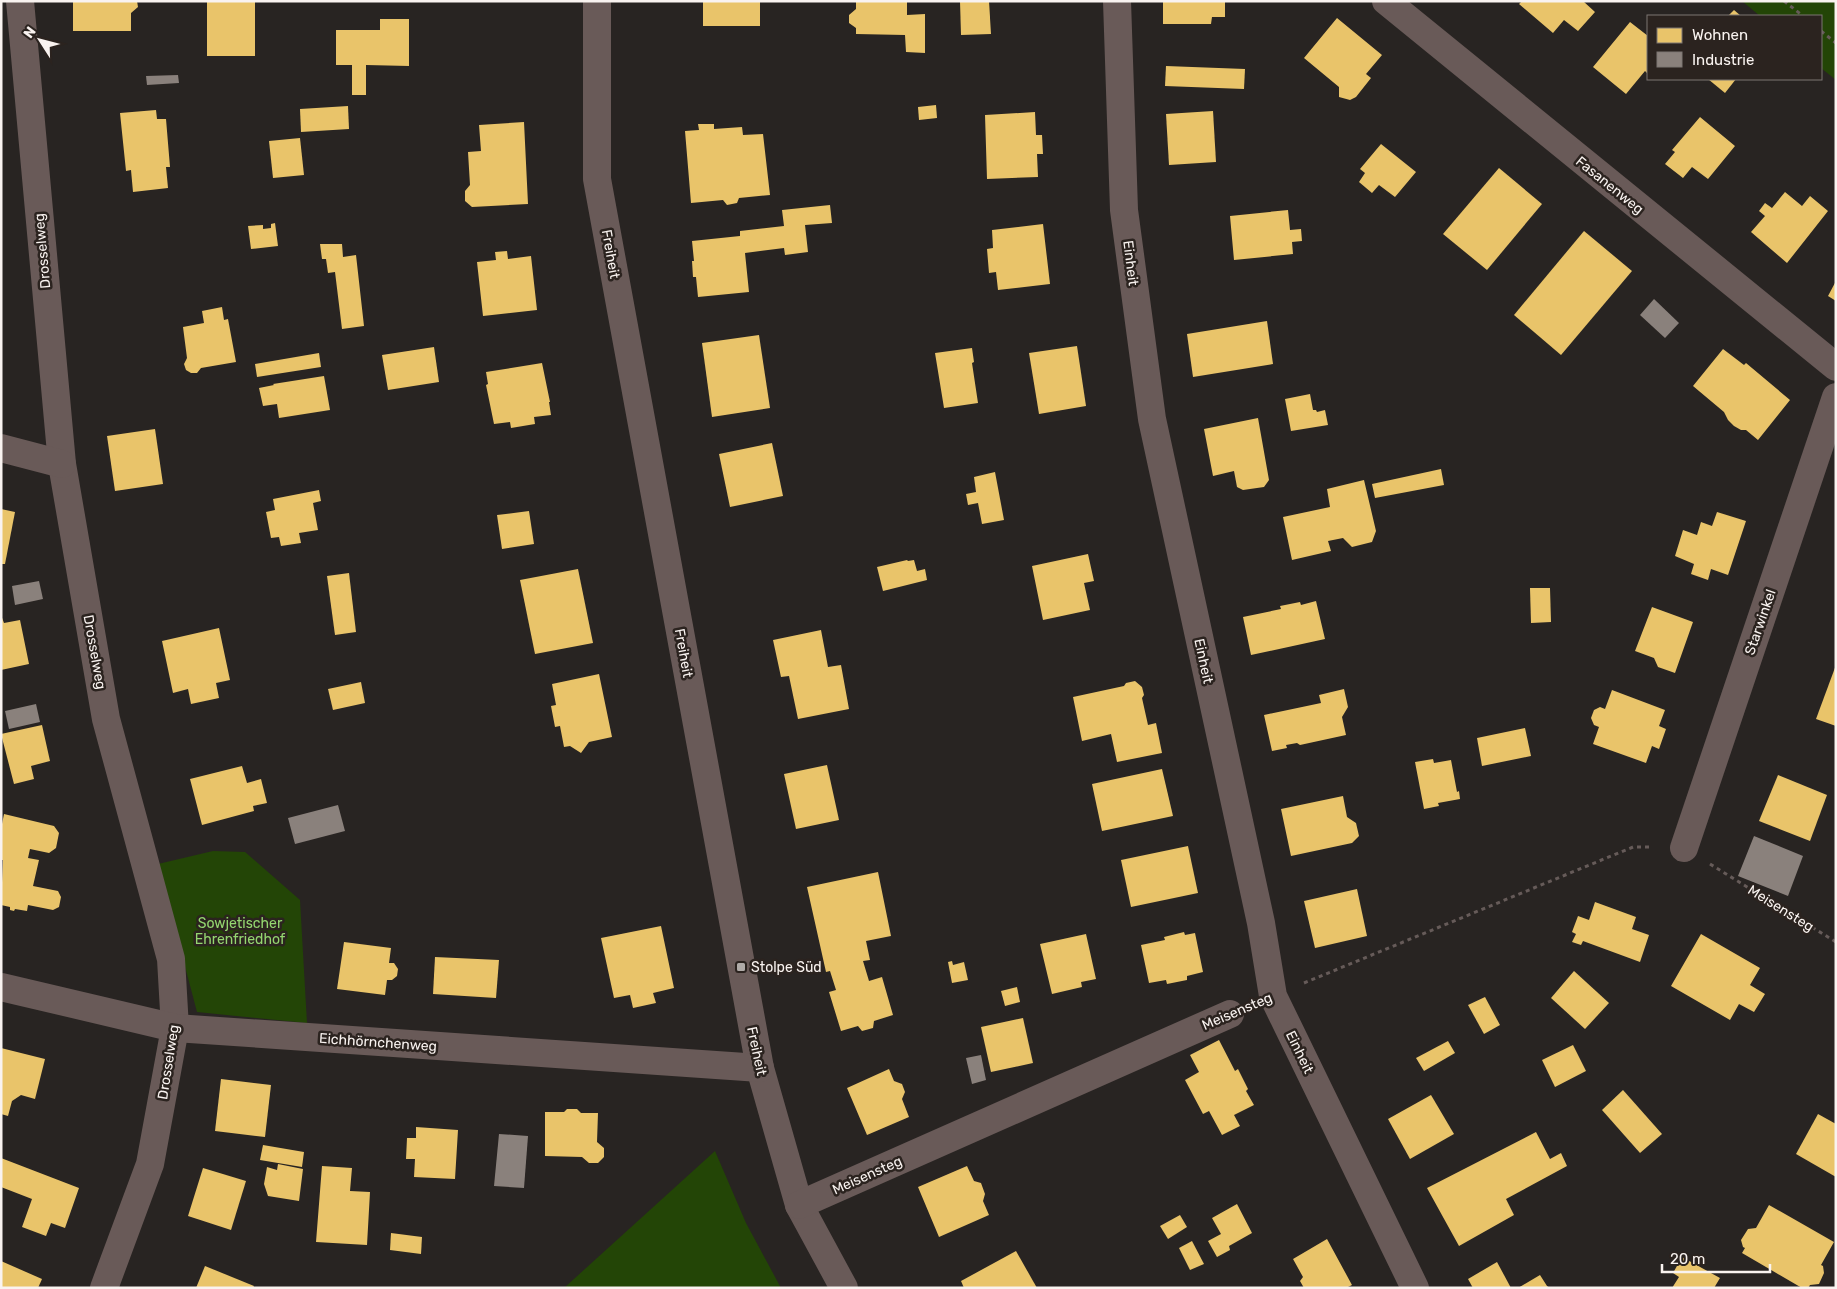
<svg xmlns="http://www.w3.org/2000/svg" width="1837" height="1289" viewBox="0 0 1837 1289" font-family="Rubik,sans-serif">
  <rect width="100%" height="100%" fill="#282422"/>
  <g fill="#234506">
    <path d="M1742,1h94v79l-15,-12v-52h-61z"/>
    <path d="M213,851l32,1 55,48 7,123 -110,-11 -39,-148z"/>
    <path d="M715,1151l31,72 35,65h-217z"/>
  </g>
  <g fill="#e9c46a">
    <path d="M73,1h64l1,6 -7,6v18h-58z"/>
    <rect x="207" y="1" width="48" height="55"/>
    <rect x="703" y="1" width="57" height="25"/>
    <path d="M856,1h51v14l18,-1v39l-19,-1 -1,-17 -49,-1v-6l-7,-5v-8l7,-6z"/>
    <path d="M960,1h29l2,33 -30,1z"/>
    <path d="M1163,1h62v16h-13l-1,7h-48z"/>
    <path d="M1522,1h61l12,11 -17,19 -14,-11 -11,13 -34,-29z"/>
    <path d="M1734,10l7,6h-13z"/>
    <path d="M1337,18l45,37 -16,19 5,4 -15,19 -6,3 -11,-3v-10l-35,-29z"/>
    <path d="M380,19h29v47l-43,-1v30h-14v-30h-16v-35h44z"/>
    <path d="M1630,22l18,14v38l-3,-3 -19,23 -33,-27z"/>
    <path d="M1166,66l79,3 -1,20 -79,-3z"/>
    <path d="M1708,79h28l-11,14z"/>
    <path d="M936,105l1,13 -18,2 -1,-13z"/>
    <path d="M348,106l1,23 -48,3 -1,-23z"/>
    <path d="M156,110l1,9h9l4,48h-4l2,21 -35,4 -2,-22 -5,1 -6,-58z"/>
    <path d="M1213,111l3,51 -47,3 -3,-51z"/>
    <path d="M1035,112l1,23h6l1,19h-6l1,23 -51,2 -2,-64z"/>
    <path d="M1700,117l35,29 -27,33 -16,-12 -9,11 -18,-14 10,-12 -3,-2z"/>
    <path d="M524,122l4,82 -56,3 -7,-6v-10l5,-6 -2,-33 13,-1 -2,-26z"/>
    <path d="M698,124h16v5l28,-2 1,8 20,-1 7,61 -31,3 -2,5 -10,2 -4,-5 -32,3 -6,-72 14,-1z"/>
    <path d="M300,138l4,37 -31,3 -4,-37z"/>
    <path d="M1381,144l35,28 -21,25 -16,-12 -7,8 -13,-11 6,-9 -5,-4z"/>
    <path d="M1499,168l43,36 -55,66 -44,-36z"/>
    <path d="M1785,192l17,14 8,-10 18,15 -41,52 -36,-31 14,-16 -6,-5 6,-8 7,5z"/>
    <path d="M830,205l2,18 -27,2 3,27 -23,3 -1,-7 -39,5 4,39 -51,5 -2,-20h-3l-1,-16h2l-2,-20 48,-5v-5l44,-5 -2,-16z"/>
    <path d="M1288,210l2,20 11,-1 1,12 -10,1 1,12 -59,6 -4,-44z"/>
    <path d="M275,223l3,23 -27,3 -3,-23 15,-1v4l8,-1v-4z"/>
    <path d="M1043,224l7,60 -52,6 -2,-18 -7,1 -2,-24 6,-1 -1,-18z"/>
    <path d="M1584,231l48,40 -71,84 -47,-40z"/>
    <path d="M320,244h22l1,13 13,-2 8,71 -22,3 -7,-57 -7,1 -2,-14h-4z"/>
    <path d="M507,251l1,8 23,-3 6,54 -54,6 -6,-54 19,-2 -1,-8z"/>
    <path d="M1836,281v20l-8,-5z"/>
    <path d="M222,307l2,13 4,-1 8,43 -35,6 -4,5h-6l-5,-3 -2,-6 3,-6 -4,-31 21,-4 -2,-12z"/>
    <path d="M1267,321l6,43 -80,13 -6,-43z"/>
    <path d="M759,335l11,73 -58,9 -10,-74z"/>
    <path d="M1077,346l9,60 -47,8 -10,-61z"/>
    <path d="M434,347l5,35 -51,8 -6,-35z"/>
    <path d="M972,348l2,14 -2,1 6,40 -34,5 -9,-55z"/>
    <path d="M1723,349l21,16 2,-2 44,37 -32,40 -12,-10h-5l-7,-4 -6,-6 -4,-8 -31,-26z"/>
    <path d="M319,353l2,14 -64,10 -2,-13z"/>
    <path d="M542,363l8,39h-1l2,13 -17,2 1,7 -24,4 -1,-6 -16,2 -8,-39 2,-1 -2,-12z"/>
    <path d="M324,376l6,34 -51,8 -2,-14 -14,2 -4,-18 15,-3 -1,-1z"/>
    <path d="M1310,394l3,16h3l1,2 8,-2 3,15 -37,6 -6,-32z"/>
    <path d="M1258,418l11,62 -5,7 -21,3 -6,-3 -3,-16 -21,5 -9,-47z"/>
    <path d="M155,429l8,55 -48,7 -8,-55z"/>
    <path d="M772,443l11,53 -53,11 -11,-53z"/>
    <path d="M1441,469l3,16 -69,13 -3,-14z"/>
    <path d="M995,472l9,48 -22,4 -4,-21 -10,2 -2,-11 10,-2 -2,-15z"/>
    <path d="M1364,480l12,51 -4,11 -20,5 -9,-9 -15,3 3,10 -39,9 -9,-43 47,-10 -3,-18z"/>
    <path d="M319,490l2,11 -8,2 5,27 -19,3 2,10 -20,3 -2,-9 -8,1 -5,-26 9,-2 -2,-11z"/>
    <path d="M1,509l14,3 -10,52h-4z"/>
    <path d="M529,511l5,33 -32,5 -5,-34z"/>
    <path d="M1717,512l29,9 -18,54 -17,-6 -3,11 -17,-6 3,-10 -19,-8 8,-26 14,5 4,-13 11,4z"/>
    <path d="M1088,554l6,27 -10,2 6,27 -47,10 -11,-54z"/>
    <path d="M907,560l1,1 6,-1 3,11 8,-2 2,11 -44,11 -6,-24z"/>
    <path d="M578,569l15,74 -58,11 -15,-74z"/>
    <path d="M349,573l7,59 -21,3 -8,-59z"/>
    <path d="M1530,588h20l1,34 -20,1z"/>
    <path d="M1316,601l9,38 -74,16 -8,-38 38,-8 -1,-3 20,-4 1,3z"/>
    <path d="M1652,607l41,15 -18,51 -17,-6 -4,-9 -19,-7z"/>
    <path d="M1,615l3,8 16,-3 9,44 -28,6z"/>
    <path d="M219,628l11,52 -14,3 3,15 -28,6 -3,-15 -15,4 -11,-52z"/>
    <path d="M821,630l7,37 13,-2 8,44 -51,10 -9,-43 -8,1 -8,-37z"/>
    <path d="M1836,665v61l-20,-7z"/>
    <path d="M599,674l13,63 -23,5 -8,11 -11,-7 -6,1 -4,-21 -5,1 -4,-21 5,-1 -4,-21z"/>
    <path d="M1135,681l7,6 2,8 -2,3 6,27 8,-2 6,30 -45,9 -6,-28 -29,7 -9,-44 51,-11 2,-3z"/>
    <path d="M361,682l4,21 -32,7 -5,-21z"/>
    <path d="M1344,689l4,18 -6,10 4,18 -46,10 -3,-2 -11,2 1,3 -15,3 -8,-36 57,-12 -2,-8z"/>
    <path d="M1612,690l53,20 -6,16 7,3 -7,20 -7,-3 -6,17 -53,-19 6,-17 -5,-2 -3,-7 3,-8 6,-3 5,2z"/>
    <path d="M42,725l8,36 -19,5 3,13 -20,5 -13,-50z"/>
    <path d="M1525,728l6,28 -49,10 -5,-28z"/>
    <path d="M1433,759l1,4 17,-3 6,32 2,-1 1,8 -22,4 1,3 -15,3 -9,-47z"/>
    <path d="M827,765l12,55 -43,9 -12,-55z"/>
    <path d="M242,766l5,17 14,-4 6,24 -14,3 1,5 -52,14 -12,-46z"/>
    <path d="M1162,769l11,47 -71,15 -10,-47z"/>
    <path d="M1778,775l49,20 -17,46 -51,-20z"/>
    <path d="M1343,796l4,21 9,6 3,13 -7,7 -61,13 -10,-47z"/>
    <path d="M4,814l50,12 5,7 -3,15 -7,5 -19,-4 -2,9 11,2 -6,26 25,5 3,6 -2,10 -6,3 -25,-5 -1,6 -12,-2 -1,2 -4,-1v-3l-9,-2 2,-45h-2v-31z"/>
    <path d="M1188,846l10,47 -67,14 -10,-47z"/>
    <path d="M878,872l13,64 -25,5 4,19 -7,1 6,20 13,-4 11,38 -19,6 -1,7 -11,3 -4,-5 -17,5 -12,-39 7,-2 -6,-19 -4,1 -19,-85z"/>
    <path d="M1357,889l10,47 -52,12 -11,-47z"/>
    <path d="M1595,902l41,15 -4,12 17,6 -9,27 -57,-21 -2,4 -9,-3 4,-8 -4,-2 6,-16 11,4z"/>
    <path d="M661,926l13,62 -21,5 3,10 -23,5 -3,-13 -16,3 -13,-60z"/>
    <path d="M1184,932l1,3 10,-2 8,39 -16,4v4l-20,4 -1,-4 -17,3 -8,-38 24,-5 -1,-3z"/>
    <path d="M1086,934l10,45 -15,3 1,5 -30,7 -12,-50z"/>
    <path d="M1701,934l59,34 -10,17 15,9 -11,18 -15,-8 -9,16 -59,-34z"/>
    <path d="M344,942l47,6 -2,15h5l4,6 -1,7 -5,4h-5l-2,15 -48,-6z"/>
    <path d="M435,957l64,3 -3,38 -63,-4z"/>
    <path d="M952,961l1,4 11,-3 4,18 -16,3 -4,-21z"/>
    <path d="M1574,971l35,32 -24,26 -34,-31z"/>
    <path d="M1017,987l3,15 -15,4 -4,-15z"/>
    <path d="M1485,997l15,28 -16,9 -16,-29z"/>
    <path d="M1023,1018l10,45 -42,9 -10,-45z"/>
    <path d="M1219,1040l16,31 3,-2 10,20 -2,2 8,14 -20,10 6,11 -18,9 -13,-24 -6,3 -18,-34 14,-8 -9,-17z"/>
    <path d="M1448,1041l7,12 -31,18 -8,-13z"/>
    <path d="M1573,1045l13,26 -31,16 -13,-27z"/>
    <path d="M1,1048l44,11 -10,40 -14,-4 -9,6 -4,15 -7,-2z"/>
    <path d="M889,1069l5,12 8,3 3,8 -3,7 7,18 -42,18 -20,-47z"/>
    <path d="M221,1079l50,6 -6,52 -50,-6z"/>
    <path d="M1623,1090l39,44 -22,19 -38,-43z"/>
    <path d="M1431,1095l23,39 -44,25 -22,-40z"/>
    <path d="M567,1109h10l4,4h17l-1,29 7,6v9l-6,6h-9l-7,-6 -37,-1v-44h19z"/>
    <path d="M1818,1114l18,10v53l-40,-23z"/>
    <path d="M416,1127l42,3 -3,49 -41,-2 1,-18h-9l1,-21h9z"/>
    <path d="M1536,1132l14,27 11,-6 6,13 -61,33 8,16 -55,31 -32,-58z"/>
    <path d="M263,1145l41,7 -2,15 -42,-7z"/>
    <path d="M1,1158l78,30 -14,40 -14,-5 -5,13 -24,-9 10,-28 -31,-12z"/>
    <path d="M278,1164l25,5 -4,32 -31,-5 -4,-12 3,-17 10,3z"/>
    <path d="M322,1166l30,2 -2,23 20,1 -3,53 -51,-3z"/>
    <path d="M967,1166l7,15 7,2 4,11 -2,7 6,14 -50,22 -21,-50z"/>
    <path d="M203,1168l43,13 -15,49 -43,-14z"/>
    <path d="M1237,1204l15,29 -23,13 1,4 -13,7 -9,-16 13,-7 -9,-16z"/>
    <path d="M1769,1205l65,37 -13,23 2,1 1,7 -5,11 -9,1 -2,3h-6l-60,-35 3,-5 -2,-1 -2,-7 7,-11 8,-1z"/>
    <path d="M1180,1215l7,12 -19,12 -8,-13z"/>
    <path d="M391,1233l31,4 -1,17 -31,-4z"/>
    <path d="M1327,1239l25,46 -6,3h-42l-4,-7 3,-4 -10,-18z"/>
    <path d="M1192,1241l12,23 -14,6 -11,-22z"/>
    <path d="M1016,1251l21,37h-73l-3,-7z"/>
    <path d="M1682,1257l38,21 -6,10h-42l7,-11 -6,-4z"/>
    <path d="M1,1261l41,18 -4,9h-37z"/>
    <path d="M1497,1262l14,26h-38l-5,-9z"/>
    <path d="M205,1266l49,20 -1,2h-57z"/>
    <path d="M1540,1275l7,11 3,2h-32z"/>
  </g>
  <g fill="#8a817c">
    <path d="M178,75l1,8 -32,2 -1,-9z"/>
    <path d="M1654,299l25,24 -14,15 -25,-23z"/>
    <path d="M39,581l4,18 -28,6 -3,-19z"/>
    <path d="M36,704l4,18 -31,7 -4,-18z"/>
    <path d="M338,805l7,26 -50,13 -7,-26z"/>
    <path d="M1754,836l49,20 -15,40 -50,-20z"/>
    <path d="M981,1055l5,25 -14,4 -6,-26z"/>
    <path d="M499,1134l29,2 -4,52 -30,-2z"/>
  </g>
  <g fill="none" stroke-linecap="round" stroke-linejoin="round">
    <g stroke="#665b59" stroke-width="3" stroke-dasharray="4 4" stroke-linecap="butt">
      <path d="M1784,1l19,15"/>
      <path d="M1821,31l15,12"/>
      <path d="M1710,864l126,78"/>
      <path d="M1304,983l329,-136h18"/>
    </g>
    <g stroke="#695a58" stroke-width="28">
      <path d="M20,1l42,463 44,255 65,240 4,69 -25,136 -46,124"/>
      <path d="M597,1v178l163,889 39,137 45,83"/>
      <path d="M1117,1l7,209 28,209 109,504 12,73 142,292"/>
      <path d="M1386,1l450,366"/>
      <path d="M1,448l61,16"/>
      <path d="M1684,848l152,-451"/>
      <path d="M1,987l174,41 585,40"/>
      <path d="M799,1205l431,-191"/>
    </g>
  </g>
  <rect fill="#b0aba8" stroke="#2b231f" stroke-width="2" x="736" y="962" width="10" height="10" rx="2.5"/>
  <g text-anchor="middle" stroke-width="5" stroke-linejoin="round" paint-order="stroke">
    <g font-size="14" fill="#f9f3f0" stroke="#2b231f">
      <text transform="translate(1610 185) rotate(39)" y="5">Fasanenweg</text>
      <text transform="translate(42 251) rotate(-95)" y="5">Drosselweg</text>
      <text transform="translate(611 254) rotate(80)" y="5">Freiheit</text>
      <text transform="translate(1131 263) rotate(83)" y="5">Einheit</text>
      <text transform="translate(1760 622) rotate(-71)" y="5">Starwinkel</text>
      <text transform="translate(95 652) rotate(80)" y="5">Drosselweg</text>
      <text transform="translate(684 653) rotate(80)" y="5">Freiheit</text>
      <text transform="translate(1204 661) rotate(78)" y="5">Einheit</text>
      <text transform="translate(1781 908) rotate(32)" y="5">Meisensteg</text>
      <text transform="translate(1237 1011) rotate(-23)" y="5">Meisensteg</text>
      <text transform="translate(378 1042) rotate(4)" y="5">Eichhörnchenweg</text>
      <text transform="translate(757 1051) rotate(78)" y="5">Freiheit</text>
      <text transform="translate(1300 1052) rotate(64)" y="5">Einheit</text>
      <text transform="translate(168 1062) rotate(-81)" y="5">Drosselweg</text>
      <text transform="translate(867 1175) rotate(-24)" y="5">Meisensteg</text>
    </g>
    <g font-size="14" fill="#94d670" stroke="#2b231f">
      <text x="240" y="928">Sowjetischer<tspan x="240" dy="16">Ehrenfriedhof</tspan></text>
    </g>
    <g font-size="14" fill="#f9f3f0" stroke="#2b231f" text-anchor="start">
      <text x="751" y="972">Stolpe Süd</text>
    </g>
  </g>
  <rect width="1837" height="1289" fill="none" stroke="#f9f3f0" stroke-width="5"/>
  <rect x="1647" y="15" width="175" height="65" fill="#2b231f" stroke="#7d7673"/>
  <rect x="1657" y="28" width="25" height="15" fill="#e9c46a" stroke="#7d7673"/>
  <text x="1692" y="40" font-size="15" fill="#f9f3f0">Wohnen</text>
  <rect x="1657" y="52" width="25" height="15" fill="#8a817c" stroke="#7d7673"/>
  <text x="1692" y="65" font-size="15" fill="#f9f3f0">Industrie</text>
  <g transform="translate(40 40) rotate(306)" stroke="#2b231f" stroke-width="4" paint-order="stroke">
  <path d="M0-4L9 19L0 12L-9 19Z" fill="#f9f3f0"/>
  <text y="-8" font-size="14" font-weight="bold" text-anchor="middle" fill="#f9f3f0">N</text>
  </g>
  <path d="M1662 1264v8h108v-8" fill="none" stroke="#f9f3f0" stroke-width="2.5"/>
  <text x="1670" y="1264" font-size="15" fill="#f9f3f0" stroke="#2b231f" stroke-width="4" paint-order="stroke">20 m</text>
</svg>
